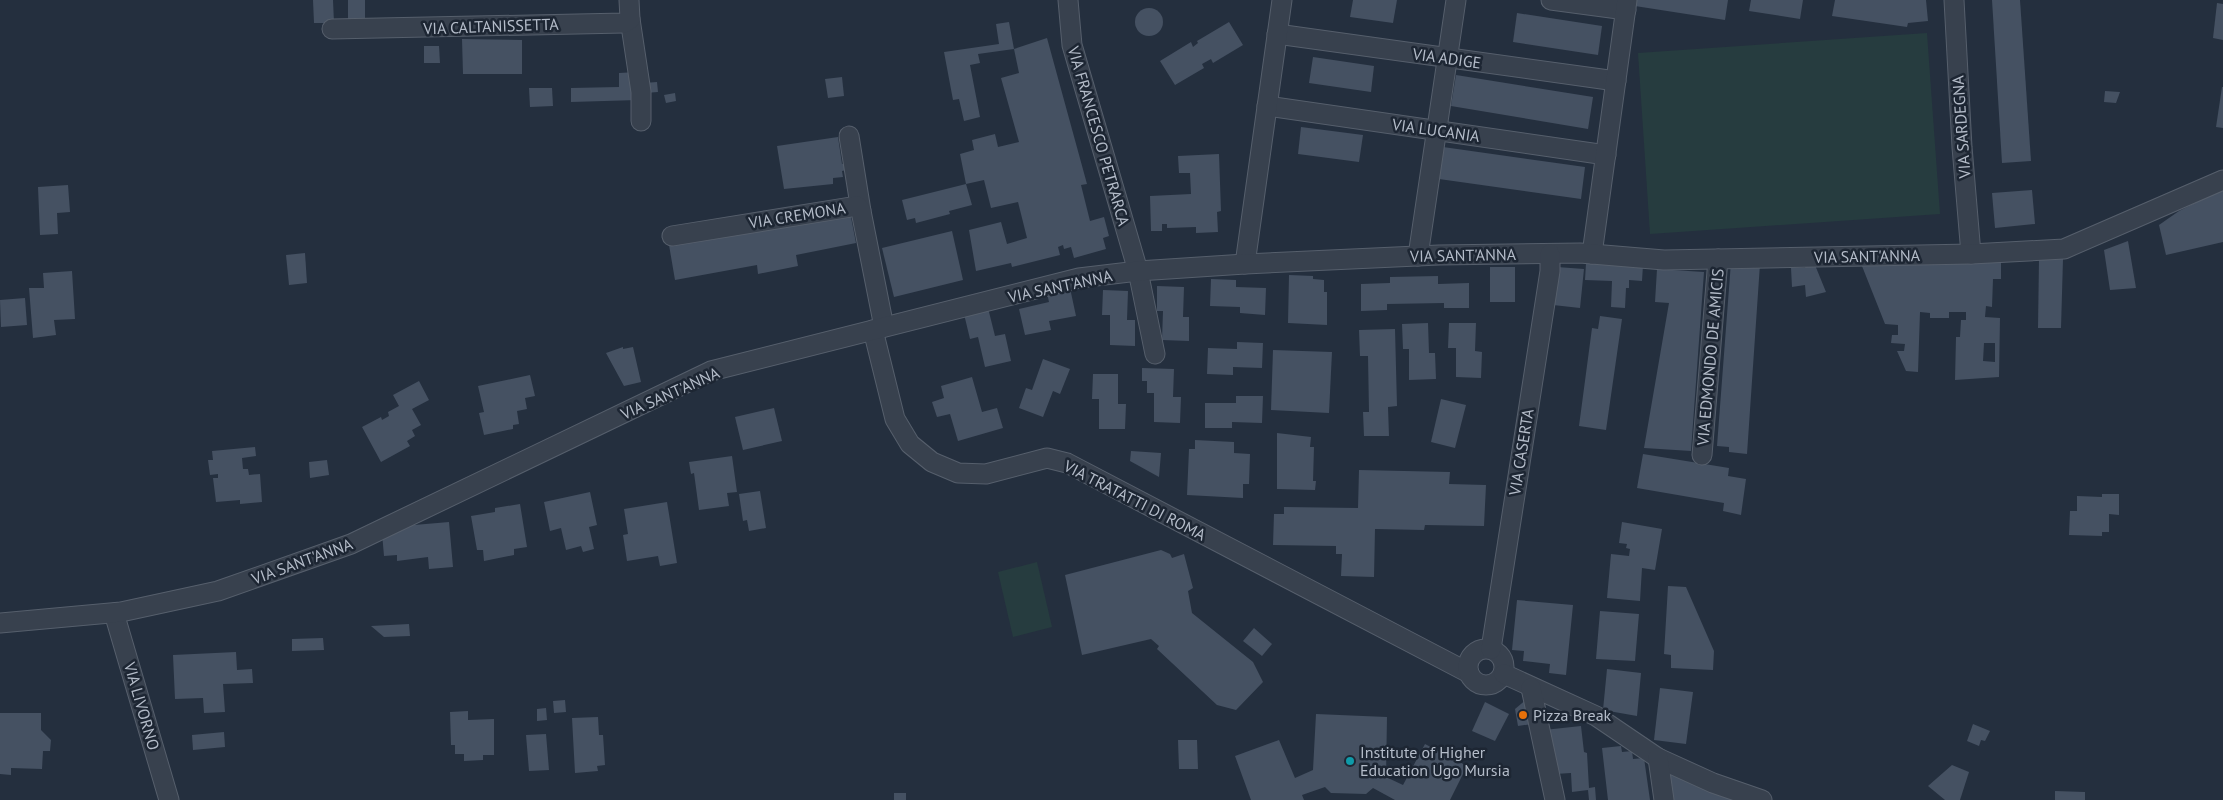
<svg xmlns="http://www.w3.org/2000/svg" width="2223" height="800" viewBox="0 0 2223 800" font-family="'PT Sans',sans-serif">
  <rect width="100%" height="100%" fill="#242f3e"/>
  <g fill="#263c3f">
    <path d="M1927,33l13,181 -290,20 -12,-181z"/>
    <path d="M1037,562l15,65 -39,10 -15,-65z"/>
  </g>
  <g fill="#455162" fill-rule="evenodd">
    <path d="M313,0h20l1,23h-20z"/>
    <path d="M348,0h17v21l-17,1z"/>
    <path d="M1353,0h44l-4,23 -43,-6z"/>
    <path d="M1636,0h92l-3,20 -90,-14z"/>
    <path d="M1751,0h52l-3,19 -51,-8z"/>
    <path d="M1835,0h91l2,21 -20,2 -1,4 -75,-11z"/>
    <path d="M1992,0h28l11,161 -29,2z"/>
    <path d="M2217,3l6,1v36l-10,-2z"/>
    <circle cx="1149" cy="22" r="14"/>
    <path d="M1517,13l85,13 -4,29 -85,-13z"/>
    <path d="M1009,22l5,27 33,-11 40,146 -6,1 9,36 14,-4 5,19 -6,2 3,11 -32,9 -3,-11 -7,2 -1,-4 -5,2 2,8 -48,12 -1,-4 -35,8 -7,-41 32,-8 6,22 20,-6 -9,-36 -27,6 -7,-28 -18,4 6,21 -23,6 1,3 -34,9 -1,-5 -8,2 -5,-20 64,-16 -6,-30 14,-4 -2,-10 23,-6 3,13 21,-5 -18,-64 18,-5 -5,-24 -36,5 2,9 -10,2 10,52 -16,4 -5,-22 -6,1 -9,-48 55,-8 -3,-20z"/>
    <path d="M1229,22l14,23 -30,18 -2,-4 -9,5 2,4 -29,17 -15,-24 31,-19 2,5 5,-4 -1,-2z"/>
    <path d="M462,39l60,1v34h-59z"/>
    <path d="M424,46h15l1,17h-16z"/>
    <path d="M1313,57l61,9 -3,26 -62,-9z"/>
    <path d="M637,72l1,28 -67,2v-14l48,-1v-14z"/>
    <path d="M1456,75l137,22 -5,32 -137,-23z"/>
    <path d="M842,77l2,19 -16,2 -3,-19z"/>
    <path d="M657,82l1,10 -13,1 -1,-10z"/>
    <path d="M2222,87h1v41l-7,-1z"/>
    <path d="M529,88h23l1,18 -23,1z"/>
    <path d="M2105,91l15,1 -4,11 -12,-1z"/>
    <path d="M675,93l1,8 -10,2 -2,-8z"/>
    <path d="M1301,127l62,8 -4,27 -61,-8z"/>
    <path d="M838,137l4,27 4,-1 1,7 -5,1 1,6 -10,1v6l-49,5 -7,-43z"/>
    <path d="M1443,147l142,20 -4,32 -142,-20z"/>
    <path d="M1219,154l2,57 -4,1 1,20 -22,1v-6l-29,1v-4h-5v7h-11l-1,-35 41,-2 -1,-21h-11l-1,-17z"/>
    <path d="M68,185l2,27 -13,1 1,21 -18,1 -2,-48z"/>
    <path d="M2223,189v53l-57,13 -7,-30 20,-14z"/>
    <path d="M2032,190l3,34 -40,4 -3,-35z"/>
    <path d="M850,212l6,31 -60,12 2,11 -40,8 -1,-9 -82,15 -6,-35z"/>
    <path d="M952,231l11,49 -69,17 -12,-49z"/>
    <path d="M2128,241l8,47 -26,2 -6,-40z"/>
    <path d="M305,253l2,30 -18,2 -3,-30z"/>
    <path d="M2039,259h24l-2,69h-23z"/>
    <path d="M2001,260v19h-8l-1,28 -6,-1 -1,11 15,1 -1,59 -44,3 1,-43h4l1,-17h5v-8h-17v6h-19v-5l-10,-1 -2,60 -12,-1 -9,-20h7l1,-7 -14,-1 1,-8h6v-10l-13,-1 -25,-63zM1984,343h11v19l-12,-1z"/>
    <path d="M1731,262l29,2 -13,190 -18,-2v-5l-12,-1z"/>
    <path d="M1586,263l57,2 -1,16 -13,-1v8h-3l-1,20 -14,-1 1,-26 -27,-1z"/>
    <path d="M1806,265h9l11,27 -20,5 -1,-12 -13,2 -1,-19h14z"/>
    <rect x="1490" y="267" width="25" height="35"/>
    <path d="M1557,267l27,2 -4,39 -27,-3z"/>
    <path d="M1657,269l47,3 -13,179 -47,-3 25,-145 -14,-1z"/>
    <path d="M72,271l3,48 -21,1 2,15 -23,3 -4,-50h15l-1,-15z"/>
    <path d="M1289,275l24,1v3l11,1v12h3v33l-39,-2z"/>
    <path d="M1438,276v8l31,-1v25h-25v-5l-57,1v6l-26,1v-27l29,-1v-6z"/>
    <path d="M1211,279l25,1v7l30,1 -1,27 -25,-2v-6l-30,-1z"/>
    <path d="M1157,286l27,1 -1,30h6v24l-27,-1 1,-29h-6z"/>
    <path d="M1070,288l6,28 -27,5 2,9 -26,5 -6,-26 30,-7 -2,-9z"/>
    <path d="M1103,290l25,1 -1,29h8v26l-25,-1v-30h-8z"/>
    <path d="M25,298l2,27 -26,2 -1,-27z"/>
    <path d="M988,308l7,28 10,-2 6,27 -26,6 -7,-30 -8,2 -6,-25z"/>
    <path d="M1600,316l22,3 -16,111 -27,-4 13,-98 6,1z"/>
    <path d="M1428,323l1,30h6l1,26 -27,1v-31h-6l-1,-25z"/>
    <path d="M1449,323h27l-1,28 7,1 -1,26 -25,-1v-29h-8z"/>
    <path d="M1395,329l2,77 -9,1 1,29h-25l-1,-24h6l-1,-56h-8l-1,-26z"/>
    <path d="M1237,342l26,1 -1,25 -29,-1v8l-26,-1 1,-26 29,1z"/>
    <path d="M623,347v2l10,-2 8,35 -17,4 -18,-33z"/>
    <path d="M1273,350l59,2 -3,61 -58,-3z"/>
    <path d="M1043,359l27,10 -10,25 -7,-3 -10,26 -24,-9 7,-20 6,2z"/>
    <path d="M1142,368l32,1 -1,28h8l-1,26 -26,-1v-29h-7v-12h-5z"/>
    <path d="M1093,374h25v30h8l-1,25h-26v-30h-7z"/>
    <path d="M530,375l5,21 -10,2 2,11 -10,2 2,13 -6,1v4l-29,6 -5,-22 5,-1 -6,-26z"/>
    <path d="M972,377l10,35 15,-4 6,20 -45,13 -8,-27 -13,3 -5,-15 12,-4 -3,-12z"/>
    <path d="M419,381l10,19 -17,9 9,16 -9,5 3,6 -8,5 3,5 -29,16 -19,-35 19,-10 1,3 7,-4 -1,-4 11,-6 -6,-11z"/>
    <path d="M1236,396h27l-1,27 -30,-1v6h-27v-25h31z"/>
    <path d="M1441,399l25,6 -11,43 -24,-6z"/>
    <path d="M774,408l8,33 -39,9 -8,-33z"/>
    <path d="M1277,433l34,4 -1,10h4l-1,34h3l-1,9 -38,-1z"/>
    <path d="M1195,440l39,2v11l16,1 -1,30h-6v14l-56,-3 2,-46h6z"/>
    <path d="M255,447l1,9 -14,2 1,11h5l1,6 11,-1 2,28 -22,2v-4l-24,2 -3,-24h5v-4l-8,1 -2,-15h5l-1,-9z"/>
    <path d="M1131,451l30,2 -2,24 -29,-16z"/>
    <path d="M1643,454l86,14 -1,8 18,3 -5,36 -18,-4 1,-8 -87,-15z"/>
    <path d="M732,456l5,36 -10,1 2,13 -30,4 -5,-37 -3,1 -2,-12z"/>
    <path d="M327,460l2,15 -19,3 -1,-16z"/>
    <path d="M1359,470l91,2 -1,12 37,1 -2,41 -59,-1 -1,5 -49,-1 -1,48 -33,-1 1,-22h-6v-8l-63,-1 1,-31h10v-7l74,1z"/>
    <path d="M760,491l6,37 -17,3 -2,-11 -4,1 -4,-27z"/>
    <path d="M590,492l7,33 -8,2 5,22 -11,3 -2,-6 -15,4 -5,-22 -11,3 -6,-29z"/>
    <path d="M2102,494h17v21l-10,-1v18h-7v4l-33,-1 1,-24h7v-15l25,1z"/>
    <path d="M667,502l10,61 -17,3 -2,-10 -31,5 -4,-26 5,-1 -4,-25z"/>
    <path d="M520,504l7,43 -13,2v6l-30,6 -1,-11h-6l-6,-34 24,-4v-4z"/>
    <path d="M449,522l4,45 -24,2 -1,-12 -31,4v-6l-13,1 -2,-23 9,-6z"/>
    <path d="M1622,522l40,7 -7,41 -13,-2 -2,33 -33,-3 4,-44 18,2 1,-7 -4,-1 1,-4 -8,-1z"/>
    <path d="M1161,550l9,4 2,4 12,-4 9,34 -5,3 4,22 61,49 10,20 -27,28 -19,-5 -60,-56 2,-3 -8,-7 -69,16 -17,-80z"/>
    <path d="M1668,586l18,1 28,64 -1,19 -42,-2v-13l-7,-1z"/>
    <path d="M1517,600l56,5 -7,70 -17,-2 1,-9 -27,-3 1,-10 -12,-1z"/>
    <path d="M1600,611l39,3 -4,47 -39,-2z"/>
    <path d="M409,624l1,12 -26,1 -13,-11z"/>
    <path d="M1254,628l18,16 -10,12 -19,-15z"/>
    <path d="M323,638l1,12 -32,1v-12z"/>
    <path d="M236,652l1,18 15,-1 1,14 -30,1 2,28 -21,1 -1,-15 -28,1 -2,-44z"/>
    <path d="M1607,669l34,4 -4,43 -34,-6z"/>
    <path d="M1660,688l33,4 -7,52 -32,-4z"/>
    <path d="M1527,699l5,25 -14,2 -3,-17z"/>
    <path d="M565,700l1,12 -12,1 -1,-12z"/>
    <path d="M1485,702l24,12 -14,27 -23,-10z"/>
    <path d="M546,708l1,12 -10,1v-12z"/>
    <path d="M468,711v9l26,-1v36h-11v5l-19,1v-7h-9v-9h-4l-1,-33z"/>
    <path d="M0,713h41v17l10,10 -1,11h-7l-1,18 -31,-1v7l-11,-1z"/>
    <path d="M1316,714l71,3 -1,60 17,8 22,-41 42,22 -17,34h-55l-22,-12 -7,6 -35,-1 -6,-6 -23,8 2,5h-53l-16,-44 44,-16 16,38 18,-8z"/>
    <path d="M598,717l1,18h4l2,30 -8,1 1,5 -23,2 -3,-55z"/>
    <path d="M1973,724l17,7 -5,10 -4,-1 -2,6 -12,-5z"/>
    <path d="M1581,726l3,26 3,1 2,35 6,-1 1,13h-7l-1,-10 -16,2 -1,-19 -16,1 -11,-44z"/>
    <path d="M224,732l1,15 -32,3 -1,-15z"/>
    <path d="M546,734l3,36 -20,1 -3,-36z"/>
    <path d="M1178,740h19l1,29h-19z"/>
    <path d="M1621,746l1,6 10,-1 1,8 11,-1 6,42h-42l-6,-52z"/>
    <path d="M1952,765l17,7 -9,28h-15l-17,-14z"/>
    <path d="M1666,771l81,29h-77z"/>
    <path d="M2055,791l30,1v8h-30z"/>
    <rect x="894" y="793" width="12" height="7"/>
  </g>
  <g fill="none" stroke-linecap="round" stroke-linejoin="round">
    <g stroke="#565f6c" stroke-width="21">
      <g id="minor">
        <path d="M1068,0l4,45 66,226 17,83"/>
        <path d="M1551,0l75,10"/>
        <path d="M1954,0l8,147 9,107"/>
        <path d="M630,19l11,73v29"/>
        <path d="M332,29l292,-6 6,-4 -1,-19"/>
        <path d="M1277,34l339,47"/>
        <path d="M1267,106l339,49"/>
        <path d="M849,136l12,75"/>
        <path d="M672,236l185,-30 4,5 23,116"/>
        <path d="M1592,254l35,-254"/>
        <path d="M1418,256l38,-256"/>
        <path d="M1245,264l37,-264"/>
        <path d="M873,330l22,89 15,25 22,18 26,11 28,1 61,-16 20,5 402,210"/>
        <path d="M1702,455l16,-196"/>
        <path d="M114,613l55,187"/>
        <path d="M0,623l121,-11 97,-21 133,-47 360,-173 368,-93 59,-7 107,-7 194,-9 141,-2 84,7 307,-6 93,-5 159,-69"/>
        <circle cx="1486" cy="667" r="18"/>
        <path d="M1491,649l59,-378v-17"/>
        <path d="M1504,674l92,42 62,42 55,25 49,17"/>
        <path d="M1531,688l24,112"/>
        <path d="M1658,758l6,42"/>
      </g>
    </g>
    <use href="#minor" stroke="#38414e" stroke-width="19"/>
  </g>
  <circle fill="#e8710a" stroke="#1d2633" stroke-width="2" cx="1523" cy="715" r="5"/>
  <circle fill="#0f9aa8" stroke="#1d2633" stroke-width="2" cx="1350" cy="761" r="5"/>
  <g text-anchor="middle" stroke-width="5" stroke-linejoin="round" paint-order="stroke">
    <g font-size="16" fill="#b4bcc9" stroke="#1d2633">
      <text transform="translate(491 26) rotate(-2)" y="6">VIA CALTANISSETTA</text>
      <text transform="translate(1447 58) rotate(8)" y="6">VIA ADIGE</text>
      <text transform="translate(1961 127) rotate(-94)" y="6">VIA SARDEGNA</text>
      <text transform="translate(1436 130) rotate(8)" y="6">VIA LUCANIA</text>
      <text transform="translate(1099 136) rotate(74)" y="6">VIA FRANCESCO PETRARCA</text>
      <text transform="translate(797 215) rotate(-9)" y="6">VIA CREMONA</text>
      <text transform="translate(1463 255) rotate(-1)" y="6">VIA SANT'ANNA</text>
      <text transform="translate(1867 256) rotate(-1)" y="6">VIA SANT'ANNA</text>
      <text transform="translate(1060 286) rotate(-12)" y="6">VIA SANT'ANNA</text>
      <text transform="translate(1710 357) rotate(-85)" y="6">VIA EDMONDO DE AMICIS</text>
      <text transform="translate(670 393) rotate(-24)" y="6">VIA SANT'ANNA</text>
      <text transform="translate(1521 452) rotate(-81)" y="6">VIA CASERTA</text>
      <text transform="translate(1135 500) rotate(27)" y="6">VIA TRATATTI DI ROMA</text>
      <text transform="translate(302 561) rotate(-20)" y="6">VIA SANT'ANNA</text>
      <text transform="translate(142 706) rotate(74)" y="6">VIA LIVORNO</text>
    </g>
    <g font-size="16" fill="#b4bcc9" stroke="#1d2633" text-anchor="start">
      <text x="1533" y="721">Pizza Break</text>
      <text x="1360" y="758">Institute of Higher<tspan x="1360" dy="18">Education Ugo Mursia</tspan></text>
    </g>
  </g>
</svg>
